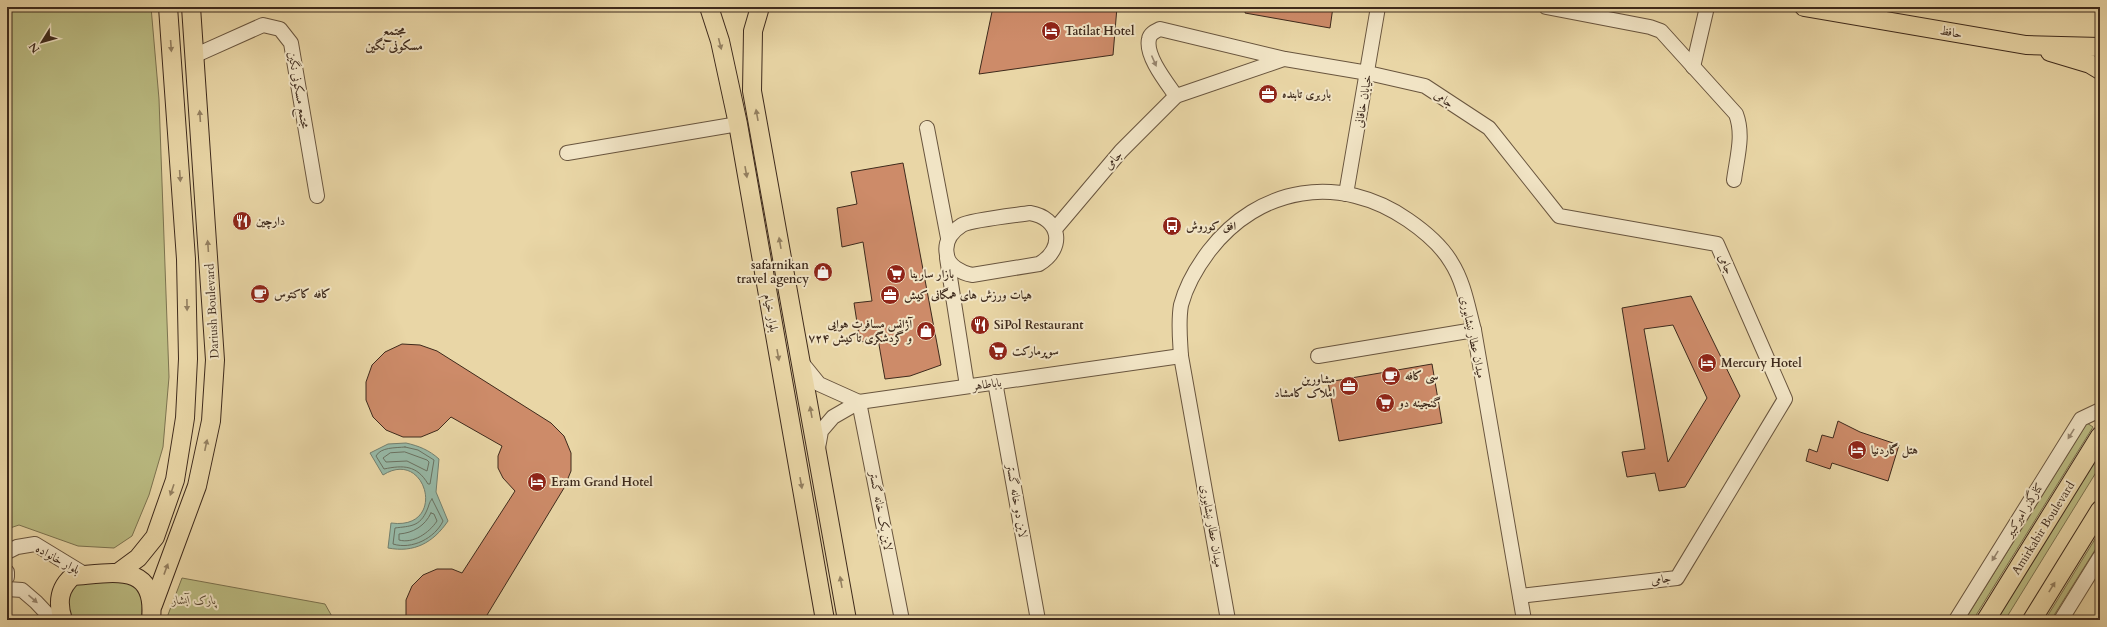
<svg xmlns="http://www.w3.org/2000/svg" width="2107" height="627" viewBox="0 0 2107 627" font-family="Cardo,Amiri,serif">
  <rect width="100%" height="100%" fill="#e9d6a6"/>
  <filter id="stains"><feTurbulence type="fractalNoise" baseFrequency=".005" numOctaves="4"/><feColorMatrix values="0 0 0 0 .2 0 0 0 0 .09 0 0 0 0 .02 0 0 0 .5 -.17"/></filter>
  <radialGradient id="worn" r=".72"><stop offset=".6" stop-color="#630" stop-opacity="0"/><stop offset="1" stop-color="#630" stop-opacity=".3"/></radialGradient>
  <g fill="#bbbc83" stroke="#7c7350">
    <path d="M7,7h144l8,92 10,278 -6,70 -14,48 -17,41 -18,12 -36,-2 -59,-21 -12,4z"/>
    <path d="M2087,423l6,4 -120,193h-8z"/>
    <path d="M2100,436v30l-95,154h-19z"/>
    <path d="M2100,531v11l-49,78h-6z"/>
    <path d="M182,578l143,26 9,16h-168z"/>
    <path d="M120,580c24,6 23,18 21,40h-67c-11,-14 -6,-25 3,-37z"/>
  </g>
  <path fill="#97b9a7" stroke="#73806f" d="M406,443c13,3 23,7 33,16l-3,33 12,29c-15,22 -34,32 -60,27l3,-25c57,8 36,-76 -8,-48l-13,-22 18,-9z"/>
  <g fill="none" stroke-linecap="round" stroke-linejoin="round">
    <g stroke="#6a7262" stroke-width="1">
      <path d="M405,447l13,3 16,10 -4,24h-2c-11,-19 -25,-19 -44,-15l-8,-13c5,-9 19,-8 29,-9z"/>
      <path d="M405,452l22,8 2,2 -2,9 -20,-10 -21,1 -3,-4 7,-5z"/>
      <path d="M432,499l11,22c-8,17 -31,29 -50,23l2,-16c15,-2 25,-1 32,-18 2,-4 2,-8 5,-11z"/>
      <path d="M431,513l3,1 3,7c-8,12 -24,23 -38,19v-6c14,-1 26,-8 32,-21z"/>
    </g>
  </g>
  <g fill="#cd8b69" stroke="#3e2a1c" fill-rule="evenodd">
    <path d="M993,7h124l-4,48 -134,19z"/>
    <path d="M1246,7h87l-3,21 -85,-15z"/>
    <path d="M903,163l38,202 -31,11 -25,3 -7,-40 -18,3 -6,-39 18,-2 -9,-59 -21,5 -5,-39 20,-4 -6,-32z"/>
    <path d="M1691,296l49,100 -55,91 -26,4 -4,-18 -28,4 -5,-25 23,-3 -23,-141zM1673,325l34,73 -39,64 -24,-133z"/>
    <path d="M402,344l18,1 17,6 114,72 13,13 7,17v18l-7,17 -80,132h-78v-20l6,-14 11,-11 14,-6h15l10,4 53,-82 -12,-13 -5,-10v-12l4,-10 -51,-29 -13,13 -17,7h-18l-17,-7 -13,-13 -7,-17v-18l6,-17 13,-13z"/>
    <path d="M1432,364l10,59 -103,18 -11,-59z"/>
    <path d="M1838,421l22,11 39,13 -11,36 -56,-18 -2,6 -24,-8 3,-12 8,3 5,-17 11,3z"/>
  </g>
  <g fill="none" stroke-linecap="round" stroke-linejoin="round">
    <g stroke="#69553e" stroke-width="16">
      <g id="minor">
        <path d="M1546,7l104,20 11,4 75,83c8,21 1,43 -2,66"/>
        <path d="M196,55l67,-30 17,4 11,14 26,153"/>
        <path d="M1693,67l14,-60"/>
        <path d="M1176,96c-9,-13 -31,-40 -27,-57 1,-6 7,-8 11,-10l125,30 83,14 57,13 64,42 70,88 158,28 68,155 -108,179 -157,18"/>
        <path d="M927,128l21,110"/>
        <path d="M567,153l171,-29"/>
        <path d="M1346,194l32,-187"/>
        <path d="M1030,213c30,5 36,35 9,51l-67,11c-10,-2 -24,-9 -25,-20 -3,-13 4,-23 15,-30 8,-5 55,-10 68,-12z"/>
        <path d="M1055,229l66,-78 55,-55 108,-37"/>
        <path d="M947,258l20,128"/>
        <path d="M1318,356l156,-26"/>
        <path d="M802,363l17,21 40,18"/>
        <path d="M995,382l43,238"/>
        <path d="M859,402l43,218"/>
        <path d="M818,448l3,-17 12,-14 26,-15 322,-46"/>
        <path d="M7,552l10,-5 18,-3 51,31"/>
        <path d="M7,572v5"/>
        <path d="M7,589l15,1 14,12 17,18"/>
        <path d="M1228,620l-47,-264c-1,-17 -3,-34 0,-51 5,-19 16,-38 28,-54 50,-65 131,-78 199,-31 16,11 33,25 43,42 13,20 17,46 23,68l50,290"/>
        <path d="M1956,620l125,-201 19,-9"/>
        <path d="M2061,620l39,-63"/>
      </g>
    </g>
    <g stroke="#3e2a1c" stroke-width="20">
      <g id="major">
        <path d="M709,7l11,34 18,83 87,496"/>
        <path d="M760,7l-7,24 -1,60 95,529"/>
        <path d="M1804,7l222,38 74,2"/>
        <path d="M2050,52l40,12 10,6"/>
        <path d="M119,572l19,-14 17,-21 20,-57 10,-62 3,-59 -2,-100 -18,-252"/>
        <path d="M153,605l44,-119 14,-65 4,-61 -24,-353"/>
        <path d="M63,620c-6,-18 -4,-32 10,-44 40,-3 84,-15 78,44"/>
        <path d="M1986,620l114,-184"/>
        <path d="M2032,620l68,-110"/>
      </g>
    </g>
    <use href="#minor" stroke="#f1e4c5" stroke-width="14"/>
    <use href="#major" stroke="#e9d6a6" stroke-width="18"/>
  </g>
  <defs><path id="oneway-solid" d="M-6-.8H1V-3.2L6.5 0L1 3.2V.8H-6Z"/></defs>
  <g fill="#948061">
    <use href="#oneway-solid" transform="translate(720 44) rotate(76)"/>
    <use href="#oneway-solid" transform="translate(171 46) rotate(86)"/>
    <use href="#oneway-solid" transform="translate(757 115) rotate(-100)"/>
    <use href="#oneway-solid" transform="translate(200 116) rotate(-94)"/>
    <use href="#oneway-solid" transform="translate(746 172) rotate(80)"/>
    <use href="#oneway-solid" transform="translate(180 176) rotate(86)"/>
    <use href="#oneway-solid" transform="translate(780 243) rotate(-100)"/>
    <use href="#oneway-solid" transform="translate(208 246) rotate(-94)"/>
    <use href="#oneway-solid" transform="translate(187 305) rotate(89)"/>
    <use href="#oneway-solid" transform="translate(778 355) rotate(80)"/>
    <use href="#oneway-solid" transform="translate(811 412) rotate(-100)"/>
    <use href="#oneway-solid" transform="translate(206 445) rotate(-78)"/>
    <use href="#oneway-solid" transform="translate(801 483) rotate(80)"/>
    <use href="#oneway-solid" transform="translate(172 490) rotate(109)"/>
    <use href="#oneway-solid" transform="translate(166 569) rotate(-70)"/>
    <use href="#oneway-solid" transform="translate(841 582) rotate(-100)"/>
    <use href="#oneway-solid" transform="translate(2052 587) rotate(-58)"/>
  </g>
  <g fill="#988770">
    <use href="#oneway-solid" transform="translate(1154 61) rotate(66)"/>
    <use href="#oneway-solid" transform="translate(2071 434) rotate(122)"/>
    <use href="#oneway-solid" transform="translate(1995 556) rotate(122)"/>
    <use href="#oneway-solid" transform="translate(33 599) rotate(41)"/>
  </g>
  <defs>
    <g id="hotel-disc" transform="scale(1)"><circle r="9.5" fill="#8f2418" stroke="#f1e4c5"/><path d="M-6-4.5h1.5V1H6V5H4.5V3h-9V5H-6ZM-4 0a1.8 1.8 0 1 1 3.6 0ZM.5 0V-2.5h3Q6-2.5 6 0Z" fill="#fff"/></g>
    <g id="office-disc" transform="scale(1)"><circle r="9.5" fill="#8f2418" stroke="#f1e4c5"/><path d="M-6-3h4V-5.5h4V-3h4V5H-6ZM-1-4.5V-3h2v-1.5ZM-6 0V1H6V0Z" fill="#fff"/></g>
    <g id="restaurant-disc" transform="scale(1)"><circle r="9.5" fill="#8f2418" stroke="#f1e4c5"/><path d="M-5-6h1v4h1v-4h1v4h1v-4h1v5L-1.5 .5V6h-2V.5L-5-1ZM5-6V6H3V1.5H1.5Q1.5-4 5-6Z" fill="#fff"/></g>
    <g id="bus-disc" transform="scale(1)"><circle r="9.5" fill="#8f2418" stroke="#f1e4c5"/><path d="M-5-6H5V4H4V6H2V4H-2V6H-4V4H-5ZM-3.5-4V0h7V-4ZM-3.5 1.2v1.5H-2V1.2ZM2 1.2v1.5H3.5V1.2Z" fill="#fff"/></g>
    <g id="shop-disc" transform="scale(1)"><circle r="9.5" fill="#8f2418" stroke="#f1e4c5"/><path d="M-5-2.5h2.3a2.7 3.5 0 0 1 5.4 0H5L5.5 6h-11ZM-1.5-2.5h3a1.5 2.3 0 0 0-3 0Z" fill="#fff"/></g>
    <g id="supermarket-disc" transform="scale(1)"><circle r="9.5" fill="#8f2418" stroke="#f1e4c5"/><path d="M-6-5.5h2.5l.6 2H6L4.5 2H-2.5L-4.4-4H-6ZM-1.5 3.2a1.3 1.3 0 1 0 .1 0ZM3 3.2a1.3 1.3 0 1 0 .1 0Z" fill="#fff"/></g>
    <g id="cafe-disc" transform="scale(1)"><circle r="9.5" fill="#8f2418" stroke="#f1e4c5"/><path d="M-5.5-4.5H6V0H3Q3 3.5 0 3.5H-2.5Q-5.5 3.5-5.5 0ZM3-3.2v2h1.7v-2ZM-6 4.5H4V6H-6Z" fill="#fff"/></g>
  </defs>
  <g fill-rule="evenodd">
    <use href="#hotel-disc" x="1051" y="31"/>
    <use href="#office-disc" x="1268" y="94"/>
    <use href="#restaurant-disc" x="242" y="221"/>
    <use href="#bus-disc" x="1172" y="226"/>
    <use href="#shop-disc" x="823" y="272"/>
    <use href="#supermarket-disc" x="896" y="274"/>
    <use href="#cafe-disc" x="260" y="294"/>
    <use href="#office-disc" x="890" y="295"/>
    <use href="#restaurant-disc" x="980" y="325"/>
    <use href="#shop-disc" x="926" y="331"/>
    <use href="#supermarket-disc" x="998" y="351"/>
    <use href="#hotel-disc" x="1707" y="363"/>
    <use href="#cafe-disc" x="1391" y="376"/>
    <use href="#office-disc" x="1349" y="386"/>
    <use href="#supermarket-disc" x="1385" y="403"/>
    <use href="#hotel-disc" x="1857" y="450"/>
    <use href="#hotel-disc" x="537" y="482"/>
  </g>
  <g text-anchor="middle" stroke-width="4" stroke-linejoin="round" paint-order="stroke">
    <g font-size="12" font-weight="bold" fill="#3e2a1c" stroke="#f1e4c5" text-anchor="start">
      <text x="1065" y="35">Tatilat Hotel</text>
      <text x="1282" y="98">باربری تابنده</text>
      <text x="256" y="225">دارچین</text>
      <text x="1186" y="230">افق کوروش</text>
      <text x="809" y="269" text-anchor="end">safarnikan<tspan x="809" dy="14">travel agency</tspan></text>
      <text x="910" y="278">بازار سارینا</text>
      <text x="274" y="298">کافه کاکتوس</text>
      <text x="904" y="299">هیات ورزش های همگانی کیش</text>
      <text x="912" y="328" text-anchor="end">آژانس مسافرت هوایی<tspan x="912" dy="14">و گردشگری تاکیش ۷۲۴</tspan></text>
      <text x="994" y="329">SiPol Restaurant</text>
      <text x="1012" y="355">سوپرمارکت</text>
      <text x="1721" y="367">Mercury Hotel</text>
      <text x="1405" y="380">سی کافه</text>
      <text x="1335" y="383" text-anchor="end">مشاورین<tspan x="1335" dy="14">املاک کامشاد</tspan></text>
      <text x="1399" y="407">گنجینه دو</text>
      <text x="1871" y="454">هتل گاردنیا</text>
      <text x="551" y="486">Eram Grand Hotel</text>
    </g>
    <g font-size="12" fill="#3e2a1c" stroke="#f1e4c5">
      <text transform="translate(1951 32) rotate(10)" y="4">حافظ</text>
      <text transform="translate(299 90) rotate(80)" y="4">مجتمع مسکونی نگین</text>
      <text transform="translate(1444 99) rotate(34)" y="4">جامی</text>
      <text transform="translate(1363 101) rotate(-80)" y="4">خیابان خاقانی</text>
      <text transform="translate(1113 160) rotate(-49)" y="4">جامی</text>
      <text transform="translate(1726 264) rotate(66)" y="4">جامی</text>
      <text transform="translate(212 311) rotate(-93)" y="4">Dariush Boulevard</text>
      <text transform="translate(771 313) rotate(80)" y="4">بلوار خیام</text>
      <text transform="translate(1473 337) rotate(78)" y="4">میدان عطار نیشابوری</text>
      <text transform="translate(987 384) rotate(-8)" y="4">باباطاهر</text>
      <text transform="translate(1017 501) rotate(80)" y="4">لاین دو خانه گستر</text>
      <text transform="translate(2024 510) rotate(-58)" y="4">کنارگذر امیرکبیر</text>
      <text transform="translate(881 511) rotate(79)" y="4">لاین یک خانه گستر</text>
      <text transform="translate(1212 526) rotate(80)" y="4">میدان عطار نیشابوری</text>
      <text transform="translate(2043 528) rotate(-58)" y="4">Amirkabir Boulevard</text>
      <text transform="translate(58 559) rotate(29)" y="4">بلوار خانواده</text>
      <text transform="translate(1661 579) rotate(-7)" y="4">جامی</text>
    </g>
    <g font-size="12" font-style="italic" fill="#574731" stroke="#f1e4c5">
      <text x="194" y="604">پارک آبشار</text>
    </g>
    <g font-size="13" font-weight="bold" fill="#3e2a1c" stroke="#f1e4c5">
      <text x="394" y="35">مجتمع<tspan x="394" dy="15">مسکونی نگین</tspan></text>
    </g>
  </g>
  <rect width="2107" height="627" fill="none" stroke="#e9d6a6" stroke-width="24"/>
  <rect x="8" y="8" width="2091" height="611" fill="none" stroke="#3e2a1c" stroke-width="2"/>
  <rect x="12" y="12" width="2083" height="603" fill="none" stroke="#3e2a1c"/>
  <g transform="translate(42 42) rotate(233)" stroke="#f1e4c5" stroke-width="3" paint-order="stroke">
  <path d="M0-3L7 15L0 10L-7 15Z" fill="#3e2a1c"/>
  <text y="-6" font-size="11" font-weight="bold" text-anchor="middle" fill="#3e2a1c">N</text>
  </g>
  <rect width="100%" height="100%" filter="url(#stains)"/>
  <rect width="100%" height="100%" fill="url(#worn)"/>
</svg>
